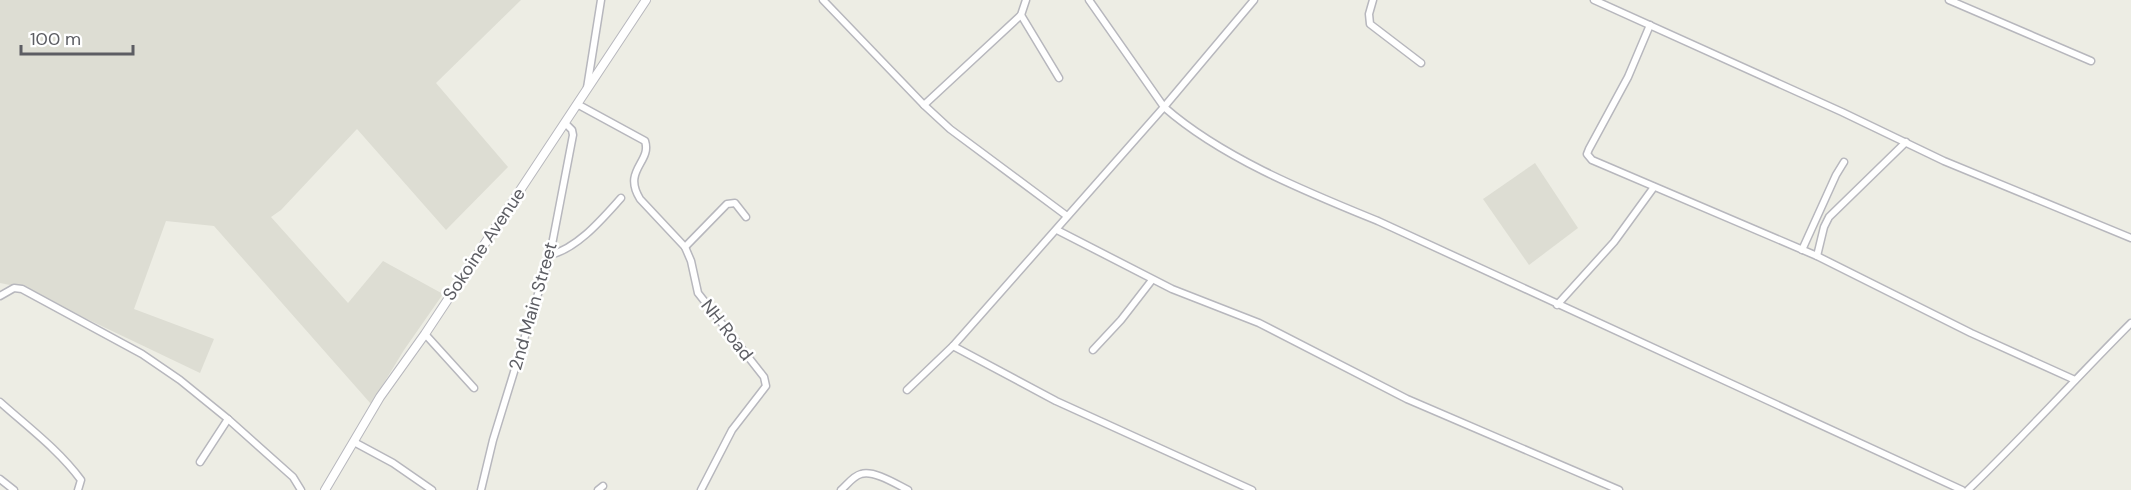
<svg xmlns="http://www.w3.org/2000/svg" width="2131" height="490" viewBox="0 0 2131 490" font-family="'DM Sans',sans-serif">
  <rect width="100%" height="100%" fill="#edede4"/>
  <g fill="#ddddd3">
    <path d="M0,0h521l-85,83 72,84 -62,63 -89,-101 -76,81 -10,7 77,86 35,-42 60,33 -39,56 -33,54 -157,-178 -48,-5 -32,88 80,30 -14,34 -180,-86 -20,-4z"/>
    <path d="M1535,163l43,65 -49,37 -46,-66z"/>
  </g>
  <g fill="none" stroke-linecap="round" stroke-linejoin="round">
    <g stroke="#b7b7bd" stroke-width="9">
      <g id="minor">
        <path d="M823,0l101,105 26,24 117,87"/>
        <path d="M1254,0l-90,107c58,51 143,85 214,114l584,269"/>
        <path d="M1373,0l-4,14 1,10 51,39"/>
        <path d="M1594,0l248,112 102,49 187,77"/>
        <path d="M1949,0l142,61"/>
        <path d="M1021,15l38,63"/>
        <path d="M1650,25l-22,52 -39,72 -2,5 5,6 225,96 154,77 104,47"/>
        <path d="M587,88l14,-88"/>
        <path d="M577,104l68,37c7,21 -23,29 -5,58l45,48 6,14 7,32 66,84 2,9 -34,44 -31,60"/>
        <path d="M924,105l97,-90 5,-15"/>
        <path d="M1057,230l115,59 87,34 148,76 212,91"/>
        <path d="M685,247l42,-43 8,-1 11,14"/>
        <path d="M1802,250l34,-75 8,-13"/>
        <path d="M550,255c28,-7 52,-36 71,-57"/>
        <path d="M1817,256l7,-29 5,-10 77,-75"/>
        <path d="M0,296l14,-8 8,1 120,65 38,26 48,39 65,58 8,13"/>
        <path d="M1557,305l57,-63 40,-55"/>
        <path d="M425,334l49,54"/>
        <path d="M953,346l103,55 196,89"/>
        <path d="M1093,350l28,-30 31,-40"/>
        <path d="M907,390l46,-44 211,-239 -75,-107"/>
        <path d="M0,402c28,25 59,48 81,78l-3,10"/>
        <path d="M354,442l39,21 39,27"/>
        <path d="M200,462l28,-43"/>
        <path d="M0,479l14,11"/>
        <path d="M481,490l12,-50 57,-185 23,-120 -1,-5 -7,-7"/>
        <path d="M598,490l5,-4"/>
        <path d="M841,490c6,-5 12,-14 20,-16 13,-4 35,10 47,16"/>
        <path d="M1968,490c56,-54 108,-112 163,-167"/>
      </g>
    </g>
    <g stroke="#b7b7bd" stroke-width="10">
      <path id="tertiary" d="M325,490l55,-93 45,-63 221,-334"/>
    </g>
    <use href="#minor" stroke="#fff" stroke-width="6"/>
    <use href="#tertiary" stroke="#fff" stroke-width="8"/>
  </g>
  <g text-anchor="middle" stroke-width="5" stroke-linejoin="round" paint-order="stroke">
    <g font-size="18" fill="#5c5d63" stroke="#fff">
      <text transform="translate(484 244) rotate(-56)" y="6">Sokoine Avenue</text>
      <text transform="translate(533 306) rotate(-74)" y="6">2nd Main Street</text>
      <text transform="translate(727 330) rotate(52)" y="6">NH Road</text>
    </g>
  </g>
  <path d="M21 45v9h112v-9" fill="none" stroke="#5c5d63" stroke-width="3"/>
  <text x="30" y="45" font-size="18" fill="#5c5d63" stroke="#ffffff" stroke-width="4.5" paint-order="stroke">100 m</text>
</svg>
